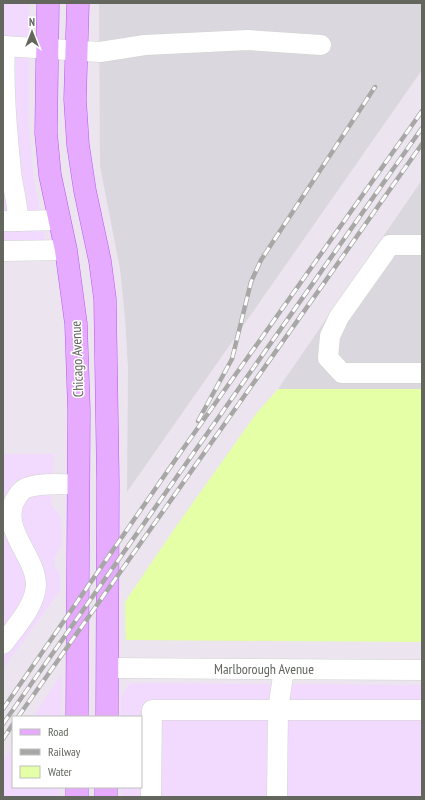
<svg xmlns="http://www.w3.org/2000/svg" width="425" height="800" viewBox="0 0 425 800" font-family="'PT Sans Narrow',sans-serif">
  <rect width="100%" height="100%" fill="#ece5ef"/>
  <g fill="#f2daff">
    <path d="M3,3h26v129l5,47 12,66 -43,1z"/>
    <path d="M3,454h51l-3,50 10,13 1,27 -8,16 1,7 5,6v18l-57,78z"/>
    <path d="M62,673l-1,44h-28z"/>
    <path d="M130,683l292,2v112h-301v-10h20v-70h-20v-21z"/>
    <path d="M13,747v40h47v10h-57v-35z"/>
  </g>
  <g fill="#dbd7de">
    <path d="M99,3h323v67l-295,422 1,-124 -3,-50 -5,-49 -20,-103z"/>
    <path d="M422,180v209h-144z"/>
  </g>
  <path fill="#e4ffa5" d="M278,389h144v253l-296,-2 -1,-38 50,-74 81,-114z"/>
  <g fill="none" stroke-linecap="round" stroke-linejoin="round">
    <g stroke="#d0d4cd" stroke-width="21">
      <g id="minor">
        <path d="M3,46l97,6 45,-7 103,-5 73,5"/>
        <path d="M3,221h15c0,-17 -5,-32 -7,-49 -4,-42 -8,-84 -6,-126"/>
        <path d="M18,221l41,-1"/>
        <path d="M422,245h-32l-51,72 -9,19 -2,22 14,15h80"/>
        <path d="M3,251l63,-1"/>
        <path d="M3,644c12,-17 32,-37 33,-59 0,-29 -34,-53 -22,-83 3,-5 7,-12 12,-14 15,-6 37,-3 52,-4"/>
        <path d="M107,668l315,2"/>
        <path d="M151,797l1,-87h270"/>
        <path d="M277,797l1,-87 6,-41"/>
      </g>
    </g>
    <g stroke="#b557f6" stroke-width="23">
      <g id="major">
        <path d="M48,3l-2,130 4,42 16,75 10,74 3,87 -2,306"/>
        <path d="M78,3l-3,96 3,46 7,46 15,70 5,38 3,185 -1,233"/>
        <path d="M77,797v-10"/>
        <path d="M106,797v-10"/>
      </g>
    </g>
    <use href="#minor" stroke="#fff" stroke-width="20"/>
    <use href="#major" stroke="#e6aaff" stroke-width="22"/>
    <g stroke="#a7a8a5" stroke-width="4.5">
      <g id="rail">
        <path d="M198,421l34,-62 19,-77 10,-22 114,-173"/>
        <path d="M3,709l175,-253 244,-345"/>
        <path d="M18,717l404,-573"/>
        <path d="M3,724l419,-596"/>
        <path d="M3,739l10,-15"/>
      </g>
    </g>
    <use href="#rail" stroke="#fff" stroke-width="3" stroke-dasharray="9" stroke-linecap="butt"/>
  </g>
  <g text-anchor="middle" stroke-width="3" stroke-linejoin="round" paint-order="stroke">
    <g font-size="14" fill="#62665c" stroke="#fff">
      <text transform="translate(77 359) rotate(-92)" y="5">Chicago Avenue</text>
      <text x="264" y="674">Marlborough Avenue</text>
    </g>
  </g>
  <rect width="425" height="800" fill="none" stroke="#62665c" stroke-width="8"/>
  <rect x="12" y="716" width="130" height="72" fill="#ffffff" stroke="#c0c2be"/>
  <rect x="20" y="729" width="20" height="6" fill="#e6aaff" stroke="#c0c2be"/>
  <text x="48" y="736" font-size="12" fill="#62665c">Road</text>
  <rect x="20" y="749" width="20" height="6" fill="#a7a8a5" stroke="#c0c2be"/>
  <text x="48" y="756" font-size="12" fill="#62665c">Railway</text>
  <rect x="20" y="766" width="20" height="12" fill="#e4ffa5" stroke="#c0c2be"/>
  <text x="48" y="776" font-size="12" fill="#62665c">Water</text>
  <g transform="translate(32 32)" stroke="#ffffff" stroke-width="3" paint-order="stroke">
  <path d="M0-3L7 15L0 10L-7 15Z" fill="#62665c"/>
  <text y="-6" font-size="11" font-weight="bold" text-anchor="middle" fill="#62665c">N</text>
  </g>
</svg>
